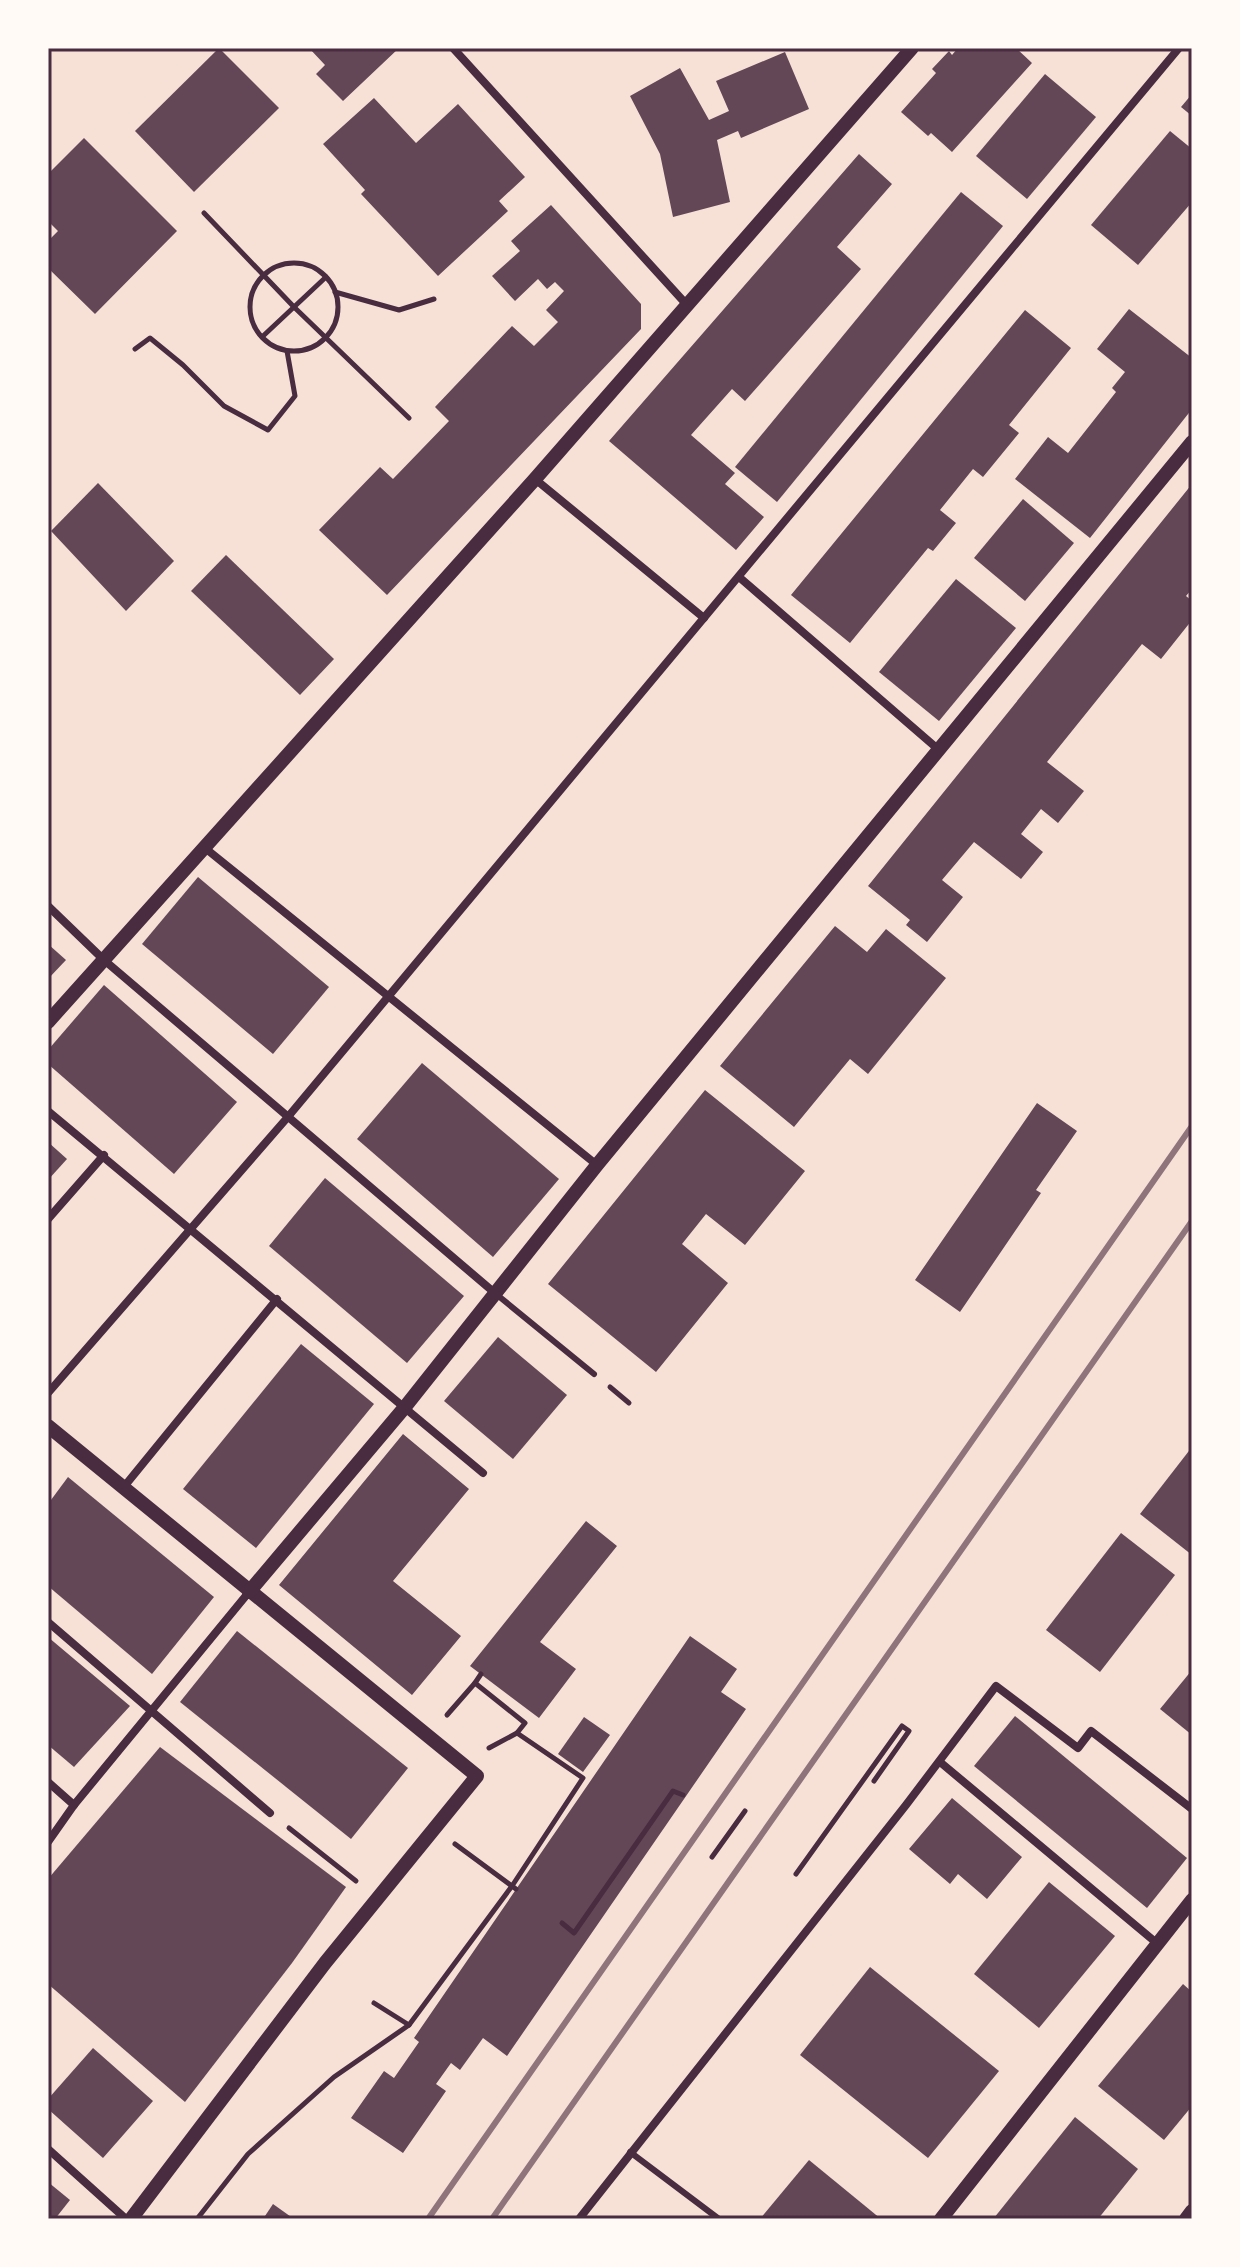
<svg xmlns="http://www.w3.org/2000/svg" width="1240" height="2267" viewBox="0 0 1240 2267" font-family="'Alegreya Sans',sans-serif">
  <rect width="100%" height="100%" fill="#f7e1d7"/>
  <g fill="#644757">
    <path d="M219,48l60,60 -85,84 -59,-61z"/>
    <path d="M309,48h90l-56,53 -27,-27 9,-9z"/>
    <path d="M958,48h58l16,15 -80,89 -21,-19 -3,3 -27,-24 35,-39 -4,-4 17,-18 3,4z"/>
    <path d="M785,52l24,57 -68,29 -3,-7 -21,9 13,62 -57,15 -13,-63 -30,-58 50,-28 29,52 20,-9 -13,-30z"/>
    <path d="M1045,74l51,43 -69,82 -51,-43z"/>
    <path d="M1192,94v22l-11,-9z"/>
    <path d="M374,98l42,45 42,-39 67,73 -26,24 9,10 -70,65 -77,-82 4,-4 -42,-46z"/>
    <path d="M1170,131l22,18v53l-54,63 -47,-40z"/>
    <path d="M84,138l93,93 -82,83 -47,-46v-27l10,-10 -10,-10v-47z"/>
    <path d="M859,154l33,30 -55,63 24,22 -116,132 -13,-12 -41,46 44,38 -10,11 39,33 -28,33 -127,-109z"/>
    <path d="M961,192l42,34 -226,276 -42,-35z"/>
    <path d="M551,205l90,99v25l-254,266 -68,-65 61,-63 13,12 56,-58 -14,-14 77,-81 22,20 24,-24 -12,-12 18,-19 -9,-9 -8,7 -9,-10 -23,22 -23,-25 28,-25 -9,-10z"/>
    <path d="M1129,309l63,49v51l-102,129 -75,-59 33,-42 20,16 48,-61 -4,-4 13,-16 -28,-23z"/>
    <path d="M1025,310l46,38 -62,77 10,8 -36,44 -10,-8 -33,41 16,13 -23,28 -5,-3 -78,95 -59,-48z"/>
    <path d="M98,483l76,78 -48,50 -75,-80z"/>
    <path d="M1192,484v105l-6,7 6,5v19l-31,39 -19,-15 -95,118 37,29 -26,32 -17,-14 -20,25 22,18 -22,27 -47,-37 -32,38 21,17 -36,45 -21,-17 4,-5 -42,-34z"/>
    <path d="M1023,499l51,44 -49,58 -51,-43z"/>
    <path d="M226,555l108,104 -34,36 -109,-104z"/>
    <path d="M956,579l60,49 -77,93 -60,-49z"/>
    <path d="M198,877l131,110 -56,67 -131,-110z"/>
    <path d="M835,926l32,26 19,-23 60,49 -78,96 -18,-15 -56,68 -74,-61z"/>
    <path d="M48,944l18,16 -18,19z"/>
    <path d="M104,985l133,117 -63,72 -126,-110v-14z"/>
    <path d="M422,1063l137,116 -66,78 -136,-118z"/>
    <path d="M705,1090l100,81 -60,74 -39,-31 -24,30 46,39 -72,89 -108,-88z"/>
    <path d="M1037,1103l40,28 -41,59 5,3 -81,119 -45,-32z"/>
    <path d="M48,1142l19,17 -19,21z"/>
    <path d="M325,1178l139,118 -57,67 -138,-117z"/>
    <path d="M498,1337l69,58 -54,64 -69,-58z"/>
    <path d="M301,1344l73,60 -118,144 -73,-59z"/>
    <path d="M403,1434l66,55 -76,92 68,55 -49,59 -133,-110z"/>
    <path d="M1192,1447v108l-52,-41z"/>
    <path d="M68,1477l146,120 -62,77 -104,-88v-82z"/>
    <path d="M586,1521l31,25 -77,96 36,27 -37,49 -69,-52z"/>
    <path d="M1121,1533l54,42 -75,97 -54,-42z"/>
    <path d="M237,1631l171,137 -57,71 -171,-137z"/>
    <path d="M690,1636l47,33 -16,23 25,17 -239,347 -24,-18 -23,32 -9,-7 -15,21 10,7 -43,62 -52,-35 33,-47 10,7 25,-36 -5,-4z"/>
    <path d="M48,1637l82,69 -56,61 -26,-22z"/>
    <path d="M1192,1670v65l-32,-26z"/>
    <path d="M1015,1716l172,142 -40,50 -173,-142z"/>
    <path d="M584,1717l26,18 -27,37 -25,-18z"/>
    <path d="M160,1747l186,140 -54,76 -107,139 -137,-118v-105z"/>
    <path d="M952,1798l70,59 -35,42 -29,-25 -8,10 -41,-35z"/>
    <path d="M1049,1882l66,54 -76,92 -65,-54z"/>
    <path d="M870,1967l129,104 -71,87 -128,-103z"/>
    <path d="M1183,1984l9,8v114l-28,34 -66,-54z"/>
    <path d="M93,2048l60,53 -50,57 -55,-49v-10z"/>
    <path d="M1075,2117l63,52 -40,50h-103l-1,-1z"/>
    <path d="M809,2160l72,59h-121z"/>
    <path d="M48,2182l22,18 -15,19h-7z"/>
    <path d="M273,2204l21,15h-31z"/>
  </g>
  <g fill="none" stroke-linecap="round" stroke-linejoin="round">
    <g stroke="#4a2c40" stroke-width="5">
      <path d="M204,213l90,94 115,111"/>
      <circle cx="294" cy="307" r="44"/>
      <path d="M335,292l64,18 35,-11"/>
      <path d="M262,337l64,-60"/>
      <path d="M135,349l15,-11 33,27 41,41 44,24 27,-34 -8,-45"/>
      <path d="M610,1387l19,16"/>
      <path d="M481,1674l-6,9 50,40 -8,10"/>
      <path d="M447,1715l28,-32"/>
      <path d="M289,1828l67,53"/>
      <path d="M455,1844l61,45"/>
      <path d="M712,1857l33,-46"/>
      <path d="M796,1874l106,-148 7,5 -35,50"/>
      <path d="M562,1923l12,10 99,-142 10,4"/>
      <path d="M374,2003l35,22"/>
      <path d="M197,2219l51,-65 86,-77 75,-52 103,-139 71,-108 -66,-45 -28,15"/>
    </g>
    <g stroke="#4a2c40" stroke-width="6">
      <path d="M496,1294l98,80"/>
      <path d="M630,2152l89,67"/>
    </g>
    <g stroke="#4a2c40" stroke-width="8">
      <path d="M453,48l234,257"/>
      <path d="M535,479l169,139"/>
      <path d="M739,577l200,173"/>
      <path d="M205,848l392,317"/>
      <path d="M48,906l56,54 392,334"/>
      <path d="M48,1111l435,362"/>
      <path d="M48,1219l56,-64"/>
      <path d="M48,1393l239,-275 892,-1070"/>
      <path d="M123,1488l154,-189"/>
      <path d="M48,1622l222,191"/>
      <path d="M940,1762l219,183"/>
      <path d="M48,1782l26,23"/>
      <path d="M48,1842l26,-37 175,-213"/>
      <path d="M48,2149l78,70"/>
      <path d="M579,2219l327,-414 90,-119 82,62 13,-17 101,78"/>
    </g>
    <g stroke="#4a2c40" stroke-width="14">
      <path d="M48,1022l487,-543 377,-431"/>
      <path d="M48,1426l429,350 -152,187 -194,256"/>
      <path d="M249,1592l156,-185 192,-242 595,-723"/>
      <path d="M941,2219l251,-319"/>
      <path d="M1186,2219l6,-8"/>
    </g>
    <g stroke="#8f747c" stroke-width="6">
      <path d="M428,2219l764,-1093"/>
      <path d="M492,2219l700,-998"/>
    </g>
  </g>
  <rect width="1240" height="2267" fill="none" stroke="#fffaf5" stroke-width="100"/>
  <rect x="50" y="50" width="1140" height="2167" fill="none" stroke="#4a2c40" stroke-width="3"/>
</svg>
